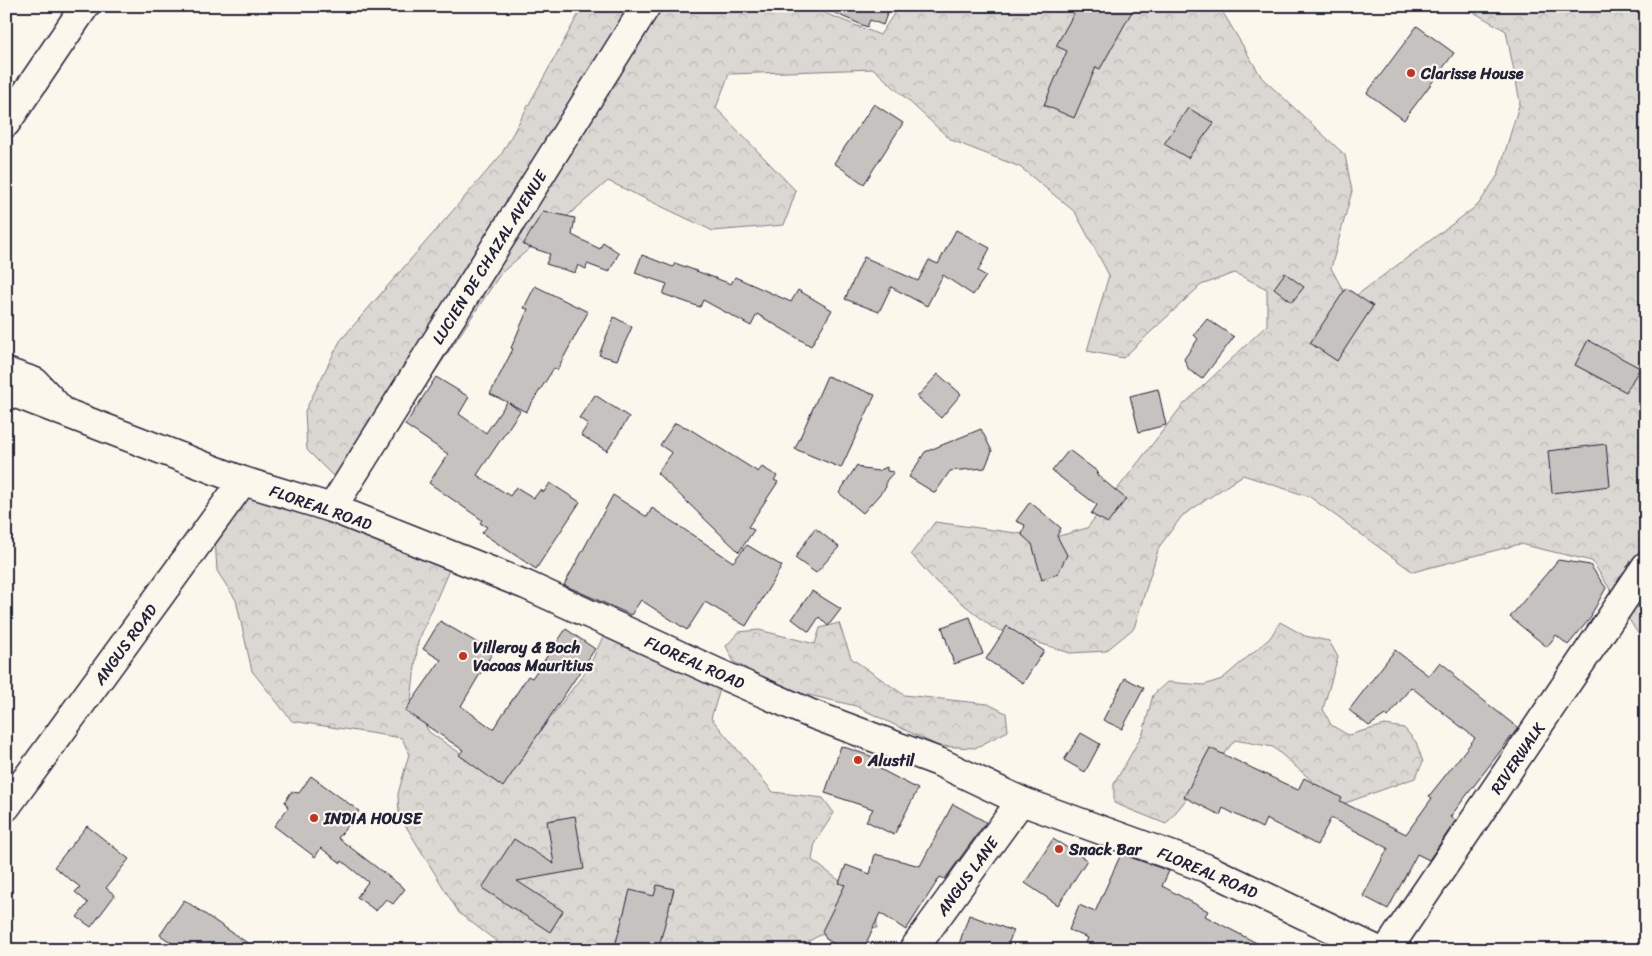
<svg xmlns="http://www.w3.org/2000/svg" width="1652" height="956" viewBox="0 0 1652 956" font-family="Sriracha,sans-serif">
  <defs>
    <pattern id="forest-crowns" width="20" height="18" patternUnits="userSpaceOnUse" patternTransform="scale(1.25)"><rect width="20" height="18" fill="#dbd8d3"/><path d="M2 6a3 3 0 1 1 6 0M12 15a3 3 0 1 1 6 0" fill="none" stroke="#bcb9b6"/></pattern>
  </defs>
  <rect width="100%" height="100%" fill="#fbf7ec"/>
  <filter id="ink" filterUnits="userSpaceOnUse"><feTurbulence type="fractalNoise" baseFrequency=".02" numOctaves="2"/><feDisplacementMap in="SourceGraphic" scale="10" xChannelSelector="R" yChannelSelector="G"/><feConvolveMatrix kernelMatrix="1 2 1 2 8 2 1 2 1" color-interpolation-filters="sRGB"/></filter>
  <g filter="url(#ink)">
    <g fill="url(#forest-crowns)" stroke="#7e7d87">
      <path d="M583,6h224l73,29 19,-29h320l43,72 83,77 7,36 -21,77 18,33 129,-96 20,-30 22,-73 -14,-71 -43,-25h183v640l-54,-85 -72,-17 -107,28 -103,-75 -67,-22 -61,41 -23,31 -25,81 -28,23 -36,2 -77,-25 -57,-46 -25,-28 24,-32 117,16 35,-10 95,-122 85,-81v-36l-32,-16 -34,12 -78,73 -36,-7 22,-76 -34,-63 -55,-45 -69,-27 -77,-71 -145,5 -13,34 80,83 -12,34 -71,6 -105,-50 -107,92 -128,192 -29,22 -37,-37 -2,-39 35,-70 161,-186z"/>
      <path d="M241,492l91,16 120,55 -34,79 -7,58 18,32 50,34 38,-4 72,-95 17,-37 115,56 -10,32 62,74 50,6 11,15 -19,29 -3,18 65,49v19l-57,7 -27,15h-285l-49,-37 -60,-98 -1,-21 11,-40 -7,-16 -110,-17 -40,-50 -16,-71 -19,-29 -3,-50z"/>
      <path d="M1280,622l25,14 24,5 9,16 -15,52 8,16 17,10 37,-10 19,3 12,14 7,20 -8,16 -75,27 -67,-58 -38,-7 -69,84 -52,-21v-19l29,-51 10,-38 14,-13 37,3 18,-6 48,-41z"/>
      <path d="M839,623l12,35 53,37 84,9 18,9 2,18 -33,17 -37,-2 -82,-40 -73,-17 -49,-27 -8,-16 13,-14 20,-2 56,14 5,-16z"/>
    </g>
    <g fill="#c6c2c0" stroke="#22223b">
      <path d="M818,6h72l-7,19 -13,-5 -3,7z"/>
      <path d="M1078,6h57l-35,63 -4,-2 -22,51 -30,-13 23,-54 -11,-5z"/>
      <path d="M1417,26l37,27 -50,67 -37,-27z"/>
      <path d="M874,104l29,19 -39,61 -30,-21z"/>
      <path d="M1188,108l26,15 -26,35 -24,-14z"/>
      <path d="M543,211l32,7 -3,17 28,14 3,-7 16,11 -10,19 -22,-8 -1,5 -8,-4 -3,8 -29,-9 4,-10 -27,-9z"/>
      <path d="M956,230l34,18 -12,23 8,5 -13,19 -30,-20 -16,31 -36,-19 -12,25 -34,-13 19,-42 54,24 11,-21 9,4z"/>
      <path d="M642,255l31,12 2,-4 56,21 4,-7 56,25 7,-12 34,20 -21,36 -54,-32 -6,12 -48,-26 -3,7 -37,-13 4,-10 -32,-11z"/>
      <path d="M1285,273l19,14 -12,15 -18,-14z"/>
      <path d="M535,286l53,26 -31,58 -3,-2 -28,44 -17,-9 11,8 -43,64 33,21 6,-9 18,11 6,-8 4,2 6,-9 30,19 -44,67 -54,-36 5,-6 -7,-4 2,-3 -53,-37 19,-29 -43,-29 31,-48 33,20 -10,17 27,19 21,-31 -17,-8 23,-45 -2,-1 17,-39 -4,-1z"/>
      <path d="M1346,288l27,18 -36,55 -27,-18z"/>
      <path d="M614,317l18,10 -15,33 -18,-5z"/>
      <path d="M1207,319l27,18 -32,42 -13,-9 -5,-11 14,-20 -4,-4z"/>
      <path d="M1588,340l52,28 -14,24 -51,-27z"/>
      <path d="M938,374l23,20 -20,24 -24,-21z"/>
      <path d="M827,376l48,19 -34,73 -46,-19z"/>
      <path d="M1158,389l8,36 -27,7 -9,-36z"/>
      <path d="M595,395l34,22 -22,34 -26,-16 7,-11 -9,-6z"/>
      <path d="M675,423l13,5 70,44 4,-5 15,9 -3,4 4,2 -30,45 6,3 -15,22 -82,-79 15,-20 -12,-8z"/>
      <path d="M981,429l11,22 -7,17 -35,3 -15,22 -26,-16 16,-25z"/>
      <path d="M1606,444l4,42 -58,7 -4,-42z"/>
      <path d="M1069,450l29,22 -2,2 30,25 -18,24 -17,-9 6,-9 -45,-34z"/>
      <path d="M857,465l6,4 15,2 9,-4v4l7,1 -8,9v6l-23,26 -24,-20z"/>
      <path d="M613,495l34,22 5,-9 81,54 14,-17 35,21 -36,60 -41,-24 -18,28 -46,-30 -10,15 -67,-30z"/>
      <path d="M1030,502l31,26 -4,8 10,19 -9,18 -16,7 -10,-36 -10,-9 3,-10 -9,-4z"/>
      <path d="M815,528l24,19 -23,26 -21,-15z"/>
      <path d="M1558,560l32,5 16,23 -15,27 1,1 -24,29 -12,-10 -9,12 -37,-30z"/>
      <path d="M812,591l29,18 -13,17 -9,-9 -10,15 -17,-13z"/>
      <path d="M970,617l13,37 -29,10 -12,-37z"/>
      <path d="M440,621l53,31 -32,54 32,23 35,-53 4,2 34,-49 29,20 -92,138 -44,-32 4,-5 -58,-39 36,-51 -18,-11z"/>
      <path d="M1007,626l37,25 -21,32 -37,-24z"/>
      <path d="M1395,650l34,26 11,-14 15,12 -2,2 65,52 -68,89 6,3 -27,40 -12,-6 -29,55 -25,-13 25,-48 -57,-30 -14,27 -51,-26 -4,9 -39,-20 -3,7 -36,-18 26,-49 88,42 6,-12 38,20 -2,3 66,33 26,-36 -3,-2 46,-58 -64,-51 -23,30 -3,-2 -16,11 -20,-16z"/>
      <path d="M1125,678l19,10 -22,41 -19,-9z"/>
      <path d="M1081,733l19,11 -15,28 -21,-12z"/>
      <path d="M841,746l41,14 -2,9 38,20 -24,46 -28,-14 7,-12 -48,-16z"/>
      <path d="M311,776l48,35 -21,27 67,51 -12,15 -7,-5 -10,12 -19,-14 11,-15 -26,-21 -1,2 -20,-15 -6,9 -41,-31 14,-18 -3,-6 6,-10 8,1z"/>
      <path d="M953,804l33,18 -41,57 -5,-2 -34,53 -26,-17 -17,37 -23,-3 -14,-8 -4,-8 23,-46 -6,-2 7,-18 24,9 5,-20 45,12z"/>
      <path d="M575,816l9,53 -67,12 46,30 -13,21 -68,-44 32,-49 40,25 -7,-43z"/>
      <path d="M87,826l42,33 -23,29 9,7 -24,32 -14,-10 11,-14 -13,-11 5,-5 -26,-20z"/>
      <path d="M1053,839l34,21 -29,45 -33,-22z"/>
      <path d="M1121,854l48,17 -7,15 46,25 -3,5 65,34h-187l5,-12 -19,-8 10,-25 16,7z"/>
      <path d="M657,885l17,4 -16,61h-44l16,-60 24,6z"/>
      <path d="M184,900l74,50h-91l5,-7 -12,-8z"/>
      <path d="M969,915l44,16 -7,19h-49z"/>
    </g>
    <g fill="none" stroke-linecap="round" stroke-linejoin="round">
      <g stroke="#22223b" stroke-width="31">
        <g id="minor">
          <path d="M6,372l29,10 27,29"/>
          <path d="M332,508l314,-502"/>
          <path d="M6,807l237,-326"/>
          <path d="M913,950l108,-149"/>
          <path d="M1387,950l259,-384"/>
        </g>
      </g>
      <g stroke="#22223b" stroke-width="31">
        <g id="major">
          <path d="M6,123l79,-117"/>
          <path d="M6,390l237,91 89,27 194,77 192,88 91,40 130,49 82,39 185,67 171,82"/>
        </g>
      </g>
      <use href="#minor" stroke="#fbf7ec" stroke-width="28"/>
      <use href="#major" stroke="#fbf7ec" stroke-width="28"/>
    </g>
  </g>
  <g fill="#c8321e" stroke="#fbf7ec" stroke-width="2">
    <circle cx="1411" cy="73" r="5"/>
    <circle cx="463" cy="656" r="5"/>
    <circle cx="858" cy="760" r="5"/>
    <circle cx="314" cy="818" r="5"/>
    <circle cx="1059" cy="849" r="5"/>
  </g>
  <g text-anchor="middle" stroke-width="4.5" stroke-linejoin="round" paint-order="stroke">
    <g font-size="16" font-weight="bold" fill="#22223b" stroke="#fbf7ec" text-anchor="start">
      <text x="1421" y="79">Clarisse House</text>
      <text x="473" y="653">Villeroy &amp; Boch<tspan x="473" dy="18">Vacoas Mauritius</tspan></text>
      <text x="868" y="766">Alustil</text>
      <text x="324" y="824">INDIA HOUSE</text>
      <text x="1069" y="855">Snack Bar</text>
    </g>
    <g font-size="16" fill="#22223b" stroke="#fbf7ec">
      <text transform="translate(489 257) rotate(-58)" y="6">LUCIEN DE CHAZAL AVENUE</text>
      <text transform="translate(321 507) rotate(19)" y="6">FLOREAL ROAD</text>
      <text transform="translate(125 644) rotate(-54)" y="6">ANGUS ROAD</text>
      <text transform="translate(695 662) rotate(24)" y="6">FLOREAL ROAD</text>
      <text transform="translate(1517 758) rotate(-56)" y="6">RIVERWALK</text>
      <text transform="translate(1208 872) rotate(23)" y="6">FLOREAL ROAD</text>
      <text transform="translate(967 876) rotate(-54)" y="6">ANGUS LANE</text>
    </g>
  </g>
  <rect width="1652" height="956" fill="none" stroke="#fbf7ec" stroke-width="25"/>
  <rect x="12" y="12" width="1627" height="931" fill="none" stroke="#22223b" stroke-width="2" filter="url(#ink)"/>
</svg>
